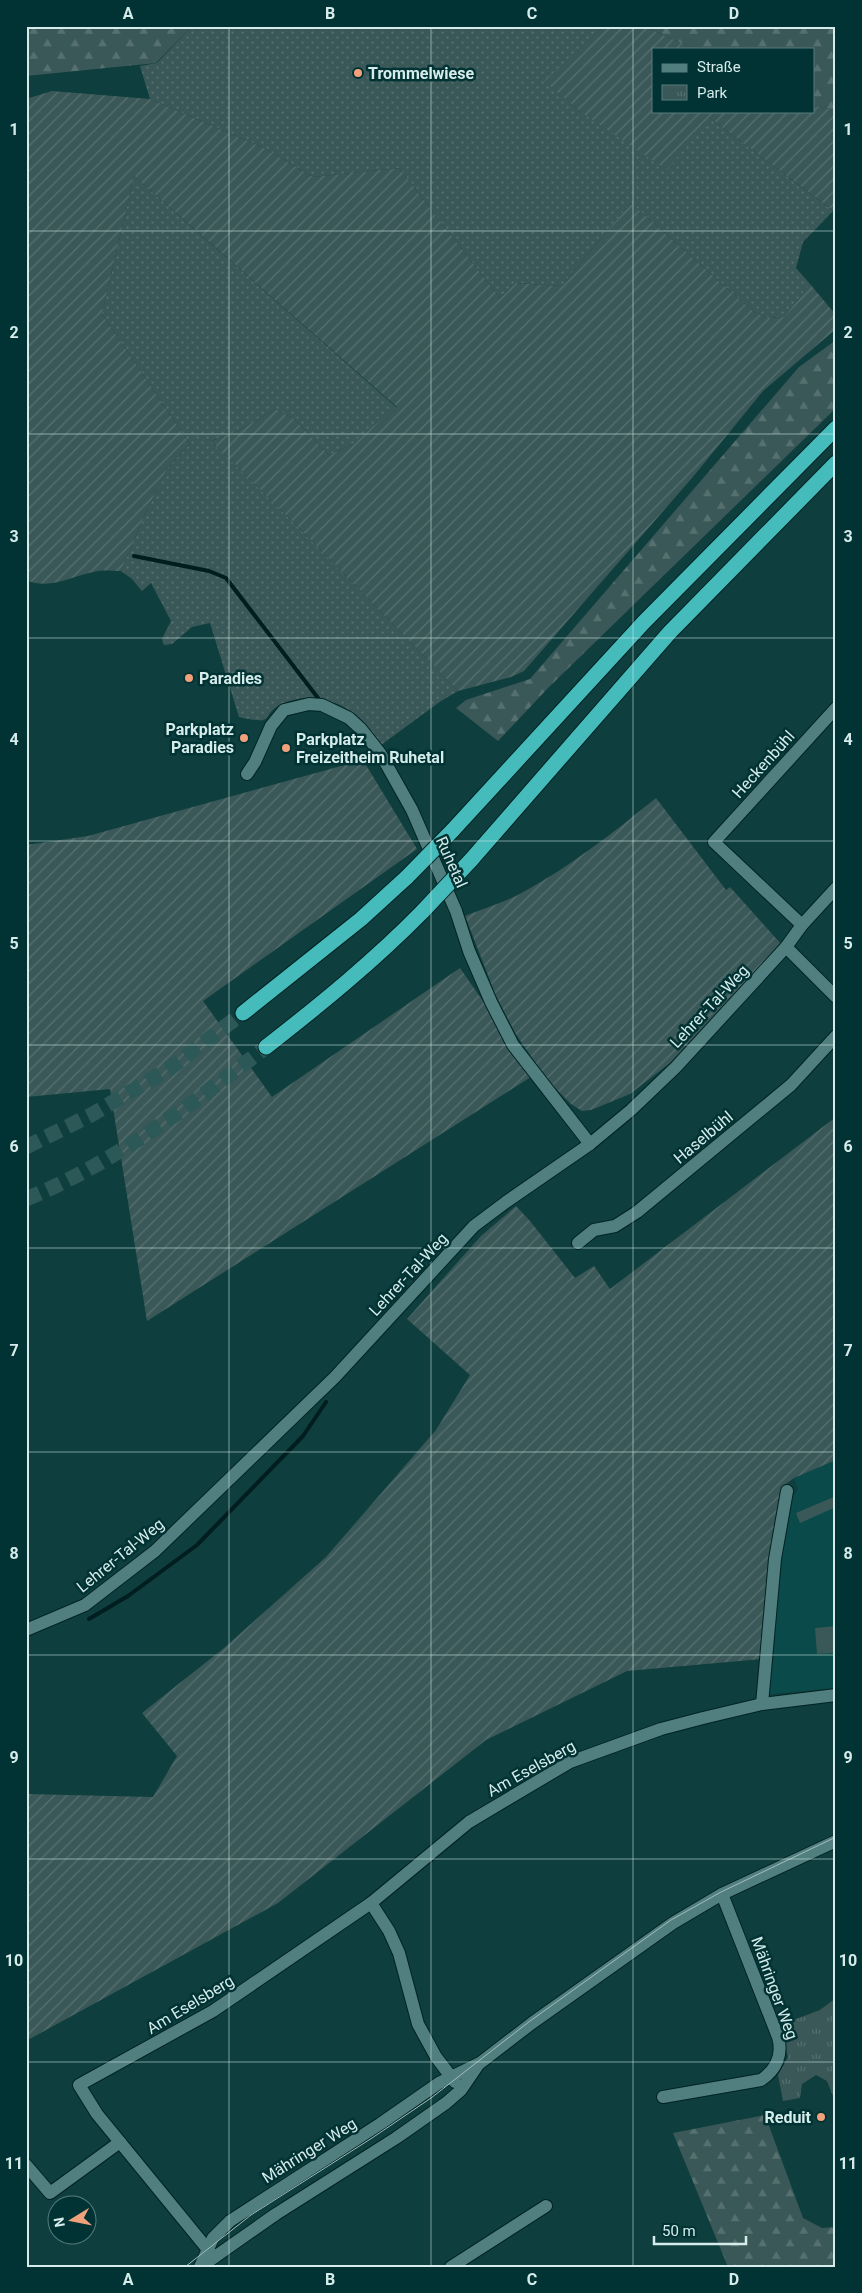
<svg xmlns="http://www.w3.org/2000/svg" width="862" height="2293" viewBox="0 0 862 2293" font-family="Roboto,sans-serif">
  <defs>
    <pattern id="grass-dots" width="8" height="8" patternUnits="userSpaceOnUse" patternTransform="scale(1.25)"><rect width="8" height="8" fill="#3b5858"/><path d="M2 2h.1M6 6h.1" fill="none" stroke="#567070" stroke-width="1.8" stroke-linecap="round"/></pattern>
    <pattern id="forest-firs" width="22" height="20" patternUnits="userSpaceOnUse" patternTransform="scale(1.25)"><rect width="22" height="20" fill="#3b5858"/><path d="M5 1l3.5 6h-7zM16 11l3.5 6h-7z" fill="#567070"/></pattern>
    <pattern id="park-tufts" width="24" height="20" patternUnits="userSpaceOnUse" patternTransform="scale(1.25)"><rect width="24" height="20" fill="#3b5858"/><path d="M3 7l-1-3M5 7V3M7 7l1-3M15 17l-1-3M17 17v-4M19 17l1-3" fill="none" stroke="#567070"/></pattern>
    <pattern id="garden-furrows" width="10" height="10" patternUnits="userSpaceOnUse" patternTransform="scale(1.25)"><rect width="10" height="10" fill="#3b5858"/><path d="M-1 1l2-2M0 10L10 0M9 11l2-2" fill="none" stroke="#567070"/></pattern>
  </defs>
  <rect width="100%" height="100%" fill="#0f3e3e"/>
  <path fill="#0b4a4a" d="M836,1460v228l-67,6 16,-183 13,-22 -4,-11z"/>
  <g fill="url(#grass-dots)">
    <path d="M192,26h412l-59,55 37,32 128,5 123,93 -30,31 -7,26 14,16 -26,33 -16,1 -14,-6 -123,-109 -70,83 -46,-3 -15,15 -101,-130 -86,9 -49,-29 -114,-49 -10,-33 17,-3z"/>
    <path d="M134,176l263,232 -46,37 -22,10 -35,-36 -18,-10 -38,22 -27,10 86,85 161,165 -17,10 -60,44c-8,-11 -17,-24 -28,-32 -20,-15 -48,-20 -71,-9 -24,11 -3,22 -43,13l-29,-94 -18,4 -20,17 -8,1 -2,-6 9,-18 -20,-38 -9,8 -10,-12 -11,-8 24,-57 23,-47 22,-23 -88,-130z"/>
  </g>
  <g fill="url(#forest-firs)">
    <path d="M26,26h166l-36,37 -130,13z"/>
    <path d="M644,26h192v84l-23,-5v-56h-119z"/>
    <path d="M836,340v68l-287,279 -51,54 -42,-33 10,-8 64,-21 269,-312z"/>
    <path d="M765,2115l38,103 19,10 14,-1v40h-108l-55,-134z"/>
  </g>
  <path fill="url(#park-tufts)" d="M836,1998v97l-3,1 -6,-15 -11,-6 -14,9 -2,14 -17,3 -5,-26 10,-18 -8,-32 40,-15z"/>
  <g fill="url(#garden-furrows)">
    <path d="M604,26h40l50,23h-41v62h160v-6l23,5v103l-126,-95 -43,52 -85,-57 -38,-32z"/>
    <path d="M52,91l98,8 114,49 49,29 86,-9 101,130 15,-15 46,3 70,-83 123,109 14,6 16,-1 26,-33 26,31v14l-73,62 -71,87 -168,193 -13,6 -53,14 -161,-165 -86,-85 27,-10 38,-22 18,10 35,36 22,-10 46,-38 -263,-231 -32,138 88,130 -22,23 -23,47 -24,57c-7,0 -16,-1 -23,0 -25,4 -47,20 -72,9v-481z"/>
    <path d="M363,760l54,89 -214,152 69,96 188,-129 74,107 -387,246 -37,-232 -84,8v-252l62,-9z"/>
    <path d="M656,798l70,92 4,-3 52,58 -112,118 -40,31 -39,16 -9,1 -11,-7 -23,-23 -33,-48 -19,-37 -31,-80c17,-7 37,-13 53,-21 50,-27 95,-62 138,-97z"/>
    <path d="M836,1117v343l-42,18 -12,9 -20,172 -135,12 -141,69 -208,163 -252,138v-247l127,3 24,-41 -35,-43 82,-65 102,-91 110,-127 34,-55 -63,-56 74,-83 35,-30 14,15 45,57 19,-12 16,23z"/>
  </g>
  <g fill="#3b5858">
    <path d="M836,1496v11l-36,16 -4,-10z"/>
    <path d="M836,1626v27l-19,1 -2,-26z"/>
  </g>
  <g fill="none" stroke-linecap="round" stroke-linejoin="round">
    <g stroke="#001e1f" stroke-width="4">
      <path d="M134,556l75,15 17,7 92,120"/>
      <path d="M89,1619l39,-23 69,-51 106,-109 23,-34"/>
    </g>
    <g stroke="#2d5858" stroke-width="15" stroke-dasharray="15 8" stroke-linecap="butt">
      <path d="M26,1147l65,-32 78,-46 74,-56"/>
      <path d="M26,1199c88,-36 165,-94 240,-152"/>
    </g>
    <g stroke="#012323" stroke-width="14">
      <g id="minor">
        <path d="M247,774l8,-12 16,-36 13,-16 25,-6 13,1 27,13 12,11 19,24 32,57 44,101 13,40 22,51 22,43 77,99"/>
        <path d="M802,925l-88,-83 122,-134"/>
        <path d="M786,947l50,50"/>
        <path d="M578,1243l16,-13 21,-4 22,-14 154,-127 45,-49"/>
        <path d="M26,1630l59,-25 70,-54 180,-174 139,-151 32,-24 84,-58 41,-34 45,-43 110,-120 16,-22 34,-37"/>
        <path d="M762,1704l13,-145 12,-68"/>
        <path d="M371,1903l18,28 10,22 19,71 18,33 19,25"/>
        <path d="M663,2097l98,-17c15,-10 22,-25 17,-43l-56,-143"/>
        <path d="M26,2165l24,28 70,-51"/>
        <path d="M214,2257l-117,-143 -18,-29 134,-74 158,-108 98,-81 101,-60 91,-33 42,-11 59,-14 74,-9"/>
        <path d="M209,2261l67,-47 120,-76 50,-35 15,-13 17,-25"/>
        <path d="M200,2267l13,-29 17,-17 150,-97 59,-41 41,-20 52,-40 141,-100 49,-29 114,-53"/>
        <path d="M451,2267l95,-61"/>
      </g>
    </g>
    <g stroke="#012323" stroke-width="17">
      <g id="highway">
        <path d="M452,831l192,-209 192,-194"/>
        <path d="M471,860l199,-228 166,-169"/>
        <path d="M243,1013l118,-94 46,-42"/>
        <path d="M266,1047c55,-43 108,-86 157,-136"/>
      </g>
    </g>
    <use href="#minor" stroke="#517e7e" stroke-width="12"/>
    <use href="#highway" stroke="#46bbbb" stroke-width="15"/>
    <path stroke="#a1bebd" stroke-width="1" d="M185,2267l66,-52 121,-77 59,-40 99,-77 141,-101 50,-28 115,-55"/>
    <g stroke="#012323" stroke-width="17" stroke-linecap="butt">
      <g id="highway-bridge">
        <path d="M407,877l45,-46"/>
        <path d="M423,911l48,-51"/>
      </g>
    </g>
    <use href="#highway-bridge" stroke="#46bbbb" stroke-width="15"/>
  </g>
  <path fill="none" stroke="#d5eceb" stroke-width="1" stroke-opacity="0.55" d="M229,26v2241M431,26v2241M633,26v2241M26,231h810M26,434h810M26,638h810M26,841h810M26,1045h810M26,1248h810M26,1452h810M26,1655h810M26,1859h810M26,2062h810"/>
  <g fill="#f1a17c" stroke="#023334" stroke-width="2">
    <circle cx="358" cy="73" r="5"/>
    <circle cx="189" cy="678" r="5"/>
    <circle cx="244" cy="738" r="5"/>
    <circle cx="286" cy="748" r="5"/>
    <circle cx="821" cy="2117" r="5"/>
  </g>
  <g text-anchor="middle" stroke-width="5" stroke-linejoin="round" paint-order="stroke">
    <g font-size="16" font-weight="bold" fill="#d5eceb" stroke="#023334" text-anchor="start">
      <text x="368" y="79">Trommelwiese</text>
      <text x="199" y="684">Paradies</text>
      <text x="234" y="735" text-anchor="end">Parkplatz<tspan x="234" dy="18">Paradies</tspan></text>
      <text x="296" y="745">Parkplatz<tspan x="296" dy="18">Freizeitheim Ruhetal</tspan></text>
      <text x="811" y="2123" text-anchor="end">Reduit</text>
    </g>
    <g font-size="16" fill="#d5eceb" stroke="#023334">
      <text transform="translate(763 764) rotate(-48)" y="6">Heckenbühl</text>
      <text transform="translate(452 862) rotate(66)" y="6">Ruhetal</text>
      <text transform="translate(709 1006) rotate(-47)" y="6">Lehrer-Tal-Weg</text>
      <text transform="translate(703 1137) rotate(-40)" y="6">Haselbühl</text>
      <text transform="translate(408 1274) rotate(-47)" y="6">Lehrer-Tal-Weg</text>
      <text transform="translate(120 1555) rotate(-39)" y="6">Lehrer-Tal-Weg</text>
      <text transform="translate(531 1768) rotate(-29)" y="6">Am Eselsberg</text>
      <text transform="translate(775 1988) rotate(70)" y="6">Mähringer Weg</text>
      <text transform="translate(190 2004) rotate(-31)" y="6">Am Eselsberg</text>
      <text transform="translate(309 2150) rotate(-32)" y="6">Mähringer Weg</text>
    </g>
  </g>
  <rect width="862" height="2293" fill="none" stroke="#023334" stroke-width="55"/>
  <rect x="652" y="48" width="162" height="65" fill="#023334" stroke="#567d7d"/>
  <rect x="662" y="64" width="25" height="8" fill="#517e7e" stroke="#567d7d"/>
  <text x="697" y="72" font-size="15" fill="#d5eceb">Straße</text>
  <rect x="662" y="85" width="25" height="15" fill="url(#park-tufts)" stroke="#567d7d"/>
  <text x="697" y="98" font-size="15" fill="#d5eceb">Park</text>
  <g transform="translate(72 2220) rotate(260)"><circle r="24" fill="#023334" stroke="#567d7d"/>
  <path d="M0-4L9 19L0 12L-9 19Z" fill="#f1a17c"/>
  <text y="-8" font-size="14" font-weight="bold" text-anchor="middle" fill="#d5eceb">N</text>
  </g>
  <path d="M654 2236v8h92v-8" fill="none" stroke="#d5eceb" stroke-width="2.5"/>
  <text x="662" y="2236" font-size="15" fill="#d5eceb" stroke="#023334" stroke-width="4" paint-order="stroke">50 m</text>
  <rect x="28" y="28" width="806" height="2238" fill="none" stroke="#d5eceb" stroke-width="2"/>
  <g font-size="16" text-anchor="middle" font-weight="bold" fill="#d5eceb">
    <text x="128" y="19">A</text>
    <text x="330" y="19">B</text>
    <text x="532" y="19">C</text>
    <text x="734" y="19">D</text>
    <text x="14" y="135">1</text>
    <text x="848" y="135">1</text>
    <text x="14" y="338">2</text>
    <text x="848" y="338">2</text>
    <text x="14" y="542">3</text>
    <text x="848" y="542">3</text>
    <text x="14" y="745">4</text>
    <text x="848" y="745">4</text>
    <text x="14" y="949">5</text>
    <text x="848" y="949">5</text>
    <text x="14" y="1152">6</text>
    <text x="848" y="1152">6</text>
    <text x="14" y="1356">7</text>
    <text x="848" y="1356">7</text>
    <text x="14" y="1559">8</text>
    <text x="848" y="1559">8</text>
    <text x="14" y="1763">9</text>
    <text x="848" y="1763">9</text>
    <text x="14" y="1966">10</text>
    <text x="848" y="1966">10</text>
    <text x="14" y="2169">11</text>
    <text x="848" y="2169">11</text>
    <text x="128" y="2285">A</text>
    <text x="330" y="2285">B</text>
    <text x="532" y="2285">C</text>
    <text x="734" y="2285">D</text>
  </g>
</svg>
